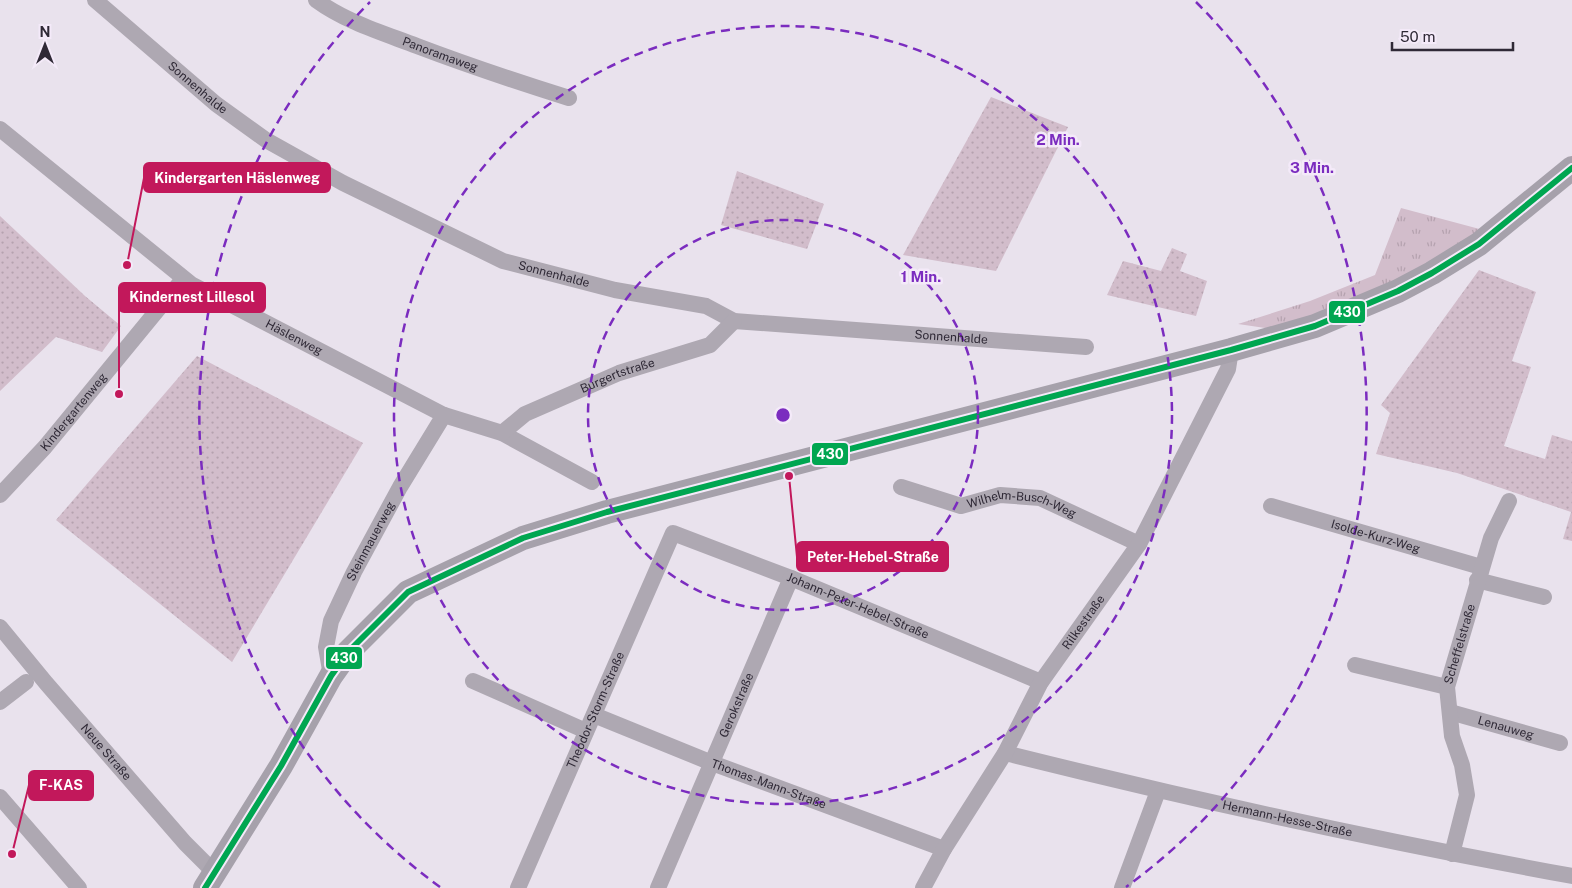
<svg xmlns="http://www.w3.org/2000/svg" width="1572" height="888" viewBox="0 0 1572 888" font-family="'Public Sans',sans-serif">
  <defs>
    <pattern id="grass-tufts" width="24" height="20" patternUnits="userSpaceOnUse" patternTransform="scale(1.25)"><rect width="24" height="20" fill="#d2bdcb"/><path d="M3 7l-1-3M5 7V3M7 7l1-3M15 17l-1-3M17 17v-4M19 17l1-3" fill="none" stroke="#b5a2af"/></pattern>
    <pattern id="park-dots" width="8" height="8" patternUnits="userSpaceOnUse" patternTransform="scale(1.25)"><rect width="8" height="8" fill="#d2bdcb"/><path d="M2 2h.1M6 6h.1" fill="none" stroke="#b5a2af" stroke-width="1.8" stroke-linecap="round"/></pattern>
  </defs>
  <rect width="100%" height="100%" fill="#e9e2ed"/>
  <path fill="url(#grass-tufts)" d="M1401,208l86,23 -56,36 -152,63 -41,-6 72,-23 65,-26z"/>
  <g fill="url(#park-dots)">
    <path d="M991,97l77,30 -72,144 -93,-16z"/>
    <path d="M737,171l87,33 -17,45 -86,-24z"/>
    <path d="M0,216l85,80 36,30 -19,26 -46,-15 -56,54z"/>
    <path d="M1172,248l15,6 -7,17 27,10 -11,35 -89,-21 16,-34 38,10z"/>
    <path d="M1479,270l57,22 -24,69 19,6 -27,79 41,13 7,-24 20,6v100l-9,-2 8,-27 -114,-39 -81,-19 14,-41 -9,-8z"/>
    <path d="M197,356l166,87 -131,219 -176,-142z"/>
  </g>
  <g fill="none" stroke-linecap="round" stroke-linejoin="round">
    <g stroke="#aea8b2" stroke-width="16">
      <path id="s1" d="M95,0l121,104 50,36 77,43 160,78 112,29 91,16 28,15 352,26"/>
      <path id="s2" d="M316,0c30,22 67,33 101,46 50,19 101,36 152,52"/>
      <path id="s3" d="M0,129l191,155 253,131 58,18 90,49"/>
      <path id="s4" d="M502,433l23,-19 94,-41 91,-28 24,-24"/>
      <path id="s5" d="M901,487l60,19 39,-11 40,3 99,46"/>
      <path id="s6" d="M0,495l45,-48 138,-168"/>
      <path id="s7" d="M1271,506l210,61"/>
      <path d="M1477,580l67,17"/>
      <path id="s8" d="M0,627l46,56 139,160 30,30"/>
      <path d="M1355,665l92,22"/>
      <path id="s9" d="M331,676l-5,-29 5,-26 23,-49 46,-85 44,-72"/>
      <path d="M473,681l113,50"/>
      <path d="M0,702l26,-20"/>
      <path id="s10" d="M1450,712l110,31"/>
      <path id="s11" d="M594,715l118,48 232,86"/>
      <path id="s12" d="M1005,753c188,47 376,88 567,123"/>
      <path d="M0,797l79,91"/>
      <path id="s13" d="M1452,854l15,-59 -5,-30 -10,-29 -5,-49 44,-149 18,-37"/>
      <path id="s14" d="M518,888l155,-355 118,45 250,104"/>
      <path id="s15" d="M658,888l133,-310"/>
      <path id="s16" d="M923,888l21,-39 61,-96 36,-71 98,-138 89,-175 3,-19"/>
      <path d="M1122,888l36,-97"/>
    </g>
    <path stroke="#a6a1ab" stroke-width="24" d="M205,888l76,-122 50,-90 17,-24 60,-60 115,-54 84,-26 624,-162 84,-24 83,-35 34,-18 47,-29 93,-76"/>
    <g stroke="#f4eaf9" stroke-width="10">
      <path id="bus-1" d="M205,888l76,-122 50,-90 17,-24 60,-60 115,-54 84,-26 624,-162 84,-24 83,-35 34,-18 47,-29 93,-76"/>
    </g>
    <use href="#bus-1" stroke="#00a651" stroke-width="6"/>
  </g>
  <g fill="none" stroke="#7b2cbf" stroke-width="2.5" stroke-dasharray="9 6">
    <circle cx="783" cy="415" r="195"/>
    <circle cx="783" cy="415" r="389"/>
    <path d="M440 887A584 584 0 0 1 370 2M1196 2A584 584 0 0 1 1126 887"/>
  </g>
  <g text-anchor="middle" stroke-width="5" stroke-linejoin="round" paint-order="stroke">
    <g font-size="12" fill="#2f2936" stroke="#f4eaf9">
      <text dy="4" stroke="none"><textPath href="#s2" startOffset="136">Panoramaweg</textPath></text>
      <text dy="4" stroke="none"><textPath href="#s1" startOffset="135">Sonnenhalde</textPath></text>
      <text dy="4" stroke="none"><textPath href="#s1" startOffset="540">Sonnenhalde</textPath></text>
      <text dy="4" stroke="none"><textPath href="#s3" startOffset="362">Häslenweg</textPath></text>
      <text dy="4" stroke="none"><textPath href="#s1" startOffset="945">Sonnenhalde</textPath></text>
      <text dy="4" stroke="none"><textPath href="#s4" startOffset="130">Burgertstraße</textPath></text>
      <text dy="4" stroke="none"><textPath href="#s6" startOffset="111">Kindergartenweg</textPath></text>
      <text dy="4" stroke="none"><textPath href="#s5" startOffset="126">Wilhelm-Busch-Weg</textPath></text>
      <text dy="4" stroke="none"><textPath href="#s7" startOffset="109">Isolde-Kurz-Weg</textPath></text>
      <text dy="4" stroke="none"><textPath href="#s9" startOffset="145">Steinmauerweg</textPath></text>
      <text dy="4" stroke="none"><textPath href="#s14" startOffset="586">Johann-Peter-Hebel-Straße</textPath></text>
      <text dy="4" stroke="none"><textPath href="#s16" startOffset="311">Rilkestraße</textPath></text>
      <text dy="4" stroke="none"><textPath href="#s13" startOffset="216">Scheffelstraße</textPath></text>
      <text dy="4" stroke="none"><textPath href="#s15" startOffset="199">Gerokstraße</textPath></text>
      <text dy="4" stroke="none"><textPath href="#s14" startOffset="194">Theodor-Storm-Straße</textPath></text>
      <text dy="4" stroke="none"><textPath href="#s10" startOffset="58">Lenauweg</textPath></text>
      <text dy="4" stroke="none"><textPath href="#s8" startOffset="164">Neue Straße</textPath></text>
      <text dy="4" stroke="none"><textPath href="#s11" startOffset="188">Thomas-Mann-Straße</textPath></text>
      <text dy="4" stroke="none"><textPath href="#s12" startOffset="290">Hermann-Hesse-Straße</textPath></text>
    </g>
  </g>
  <circle cx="783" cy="415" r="8" fill="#7b2cbf" stroke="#f4eaf9" stroke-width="2.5"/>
  <g font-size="15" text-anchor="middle" font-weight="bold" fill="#7b2cbf" stroke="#f4eaf9" stroke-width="5" stroke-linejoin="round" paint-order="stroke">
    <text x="1058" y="145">2 Min.</text>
    <text x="1312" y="173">3 Min.</text>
    <text x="921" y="282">1 Min.</text>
  </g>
  <path fill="none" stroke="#c2185b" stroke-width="2" d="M127 265L144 178M119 394L119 297M789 476L797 557M12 854L29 785"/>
  <g fill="#c2185b" stroke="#f4eaf9" stroke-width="2">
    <circle cx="127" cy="265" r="5"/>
    <circle cx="119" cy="394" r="5"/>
    <circle cx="789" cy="476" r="5"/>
    <circle cx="12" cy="854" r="5"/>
  </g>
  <g fill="#c2185b" stroke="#c2185b" stroke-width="2">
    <rect x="144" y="163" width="186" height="29" rx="5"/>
    <rect x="119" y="283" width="146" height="29" rx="5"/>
    <rect x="797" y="542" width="151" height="29" rx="5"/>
    <rect x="29" y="771" width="64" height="29" rx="5"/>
  </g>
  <g font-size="14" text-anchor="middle" font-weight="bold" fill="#fff">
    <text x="237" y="183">Kindergarten Häslenweg</text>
    <text x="192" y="302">Kindernest Lillesol</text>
    <text x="873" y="562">Peter-Hebel-Straße</text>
    <text x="61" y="790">F-KAS</text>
  </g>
  <g stroke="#f4eaf9" stroke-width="2">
    <rect x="1328" y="300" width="38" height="24" rx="5" fill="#00a651"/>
    <rect x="811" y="442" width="38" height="24" rx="5" fill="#00a651"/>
    <rect x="325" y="646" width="38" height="24" rx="5" fill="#00a651"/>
  </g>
  <g font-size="14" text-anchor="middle" font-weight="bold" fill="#fff">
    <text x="1347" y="317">430</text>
    <text x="830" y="459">430</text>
    <text x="344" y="663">430</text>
  </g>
  <g transform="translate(45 45)" stroke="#f4eaf9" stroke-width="4" paint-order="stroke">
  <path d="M0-4L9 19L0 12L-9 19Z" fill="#2f2936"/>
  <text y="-8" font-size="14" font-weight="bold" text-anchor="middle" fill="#2f2936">N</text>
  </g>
  <path d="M1392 42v8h121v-8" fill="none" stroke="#2f2936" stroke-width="2.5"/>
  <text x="1400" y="42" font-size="15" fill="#2f2936" stroke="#f4eaf9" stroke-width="4" paint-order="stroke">50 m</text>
</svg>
